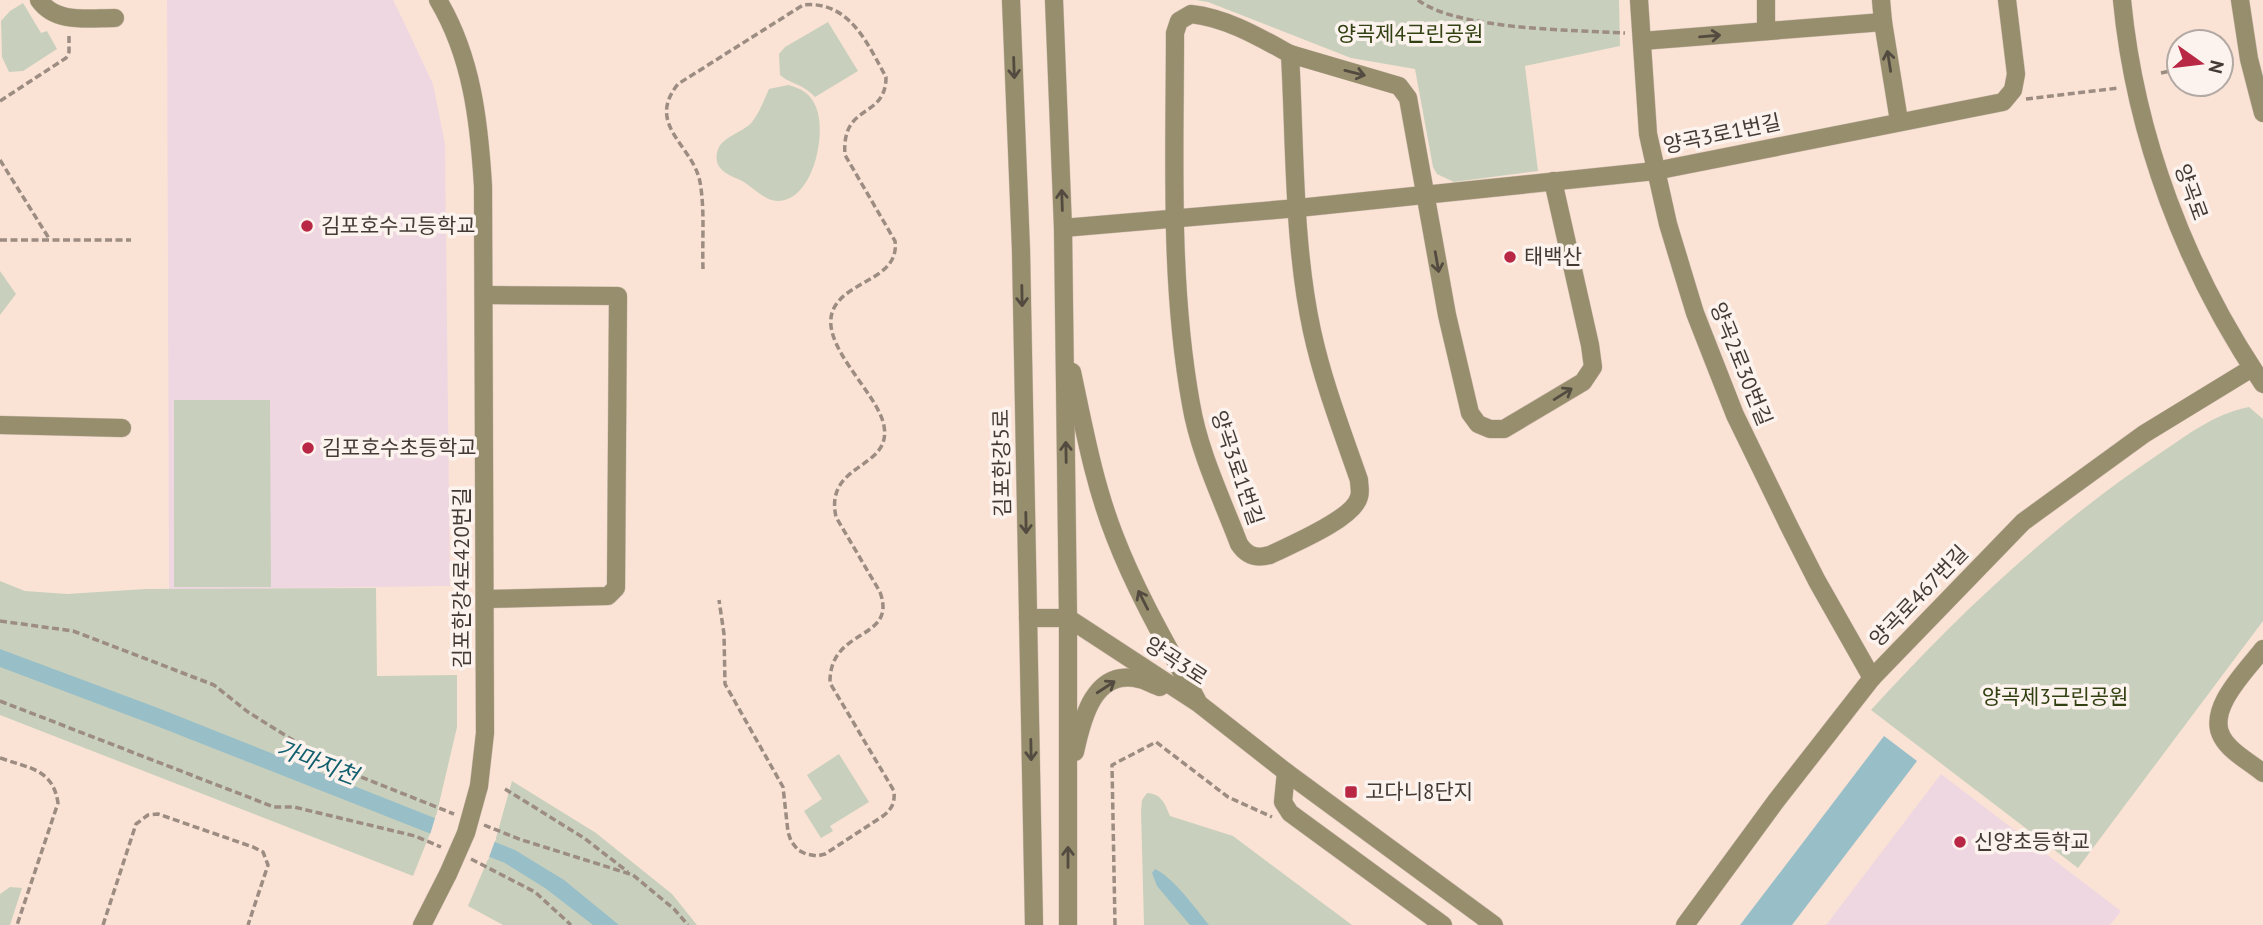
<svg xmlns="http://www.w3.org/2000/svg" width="2263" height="925" viewBox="0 0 2263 925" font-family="'PT Sans','Noto Sans KR',sans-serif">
  <rect width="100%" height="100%" fill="#fae3d5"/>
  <g fill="#efd7e1">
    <path d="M167,0h226l8,16 32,68 12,60 5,442 -281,4z"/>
    <path d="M1941,774l180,137 -11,14h-284z"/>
  </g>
  <g fill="#c8d0bd">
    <path d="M1196,0h423l1,46 -95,20 13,105 -84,11 -17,-8 -4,-7 -18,-98 -64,-11 -143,-56z"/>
    <path d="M23,3l18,30 6,-2 10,18 -34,22 -14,1 -7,-15 -1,-36 9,-10z"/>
    <path d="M828,22l30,49 -43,26c-13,-14 -25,-13 -35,-22l-1,-21 6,-7z"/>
    <path d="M788,85c13,3 23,9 28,22 11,25 -2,92 -37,94 -15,1 -28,-17 -41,-22 -12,-5 -24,-11 -21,-26 3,-17 25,-19 35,-31 8,-10 12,-22 17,-33z"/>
    <path d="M0,271l16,23 -16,21z"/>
    <path d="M174,400h96l1,187h-97z"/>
    <path d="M2249,407l14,12v202l-185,247 -207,-158c86,-94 179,-183 285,-254 30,-20 57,-42 93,-49z"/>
    <path d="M0,581l25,10 42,3 78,-5 231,-1 1,88 80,-1v52l-22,94 -22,55 -413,-161z"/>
    <path d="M839,754l30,48 -39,24 3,5 -12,7 -17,-27 18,-12 -15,-24z"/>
    <path d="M512,781l84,52 76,61 25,31h-194l-35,-19 26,-61z"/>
    <path d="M1147,793c15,1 18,11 23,23l63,20 119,89h-208l-3,-114 1,-11z"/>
    <path d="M10,887l12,1 -12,37h-10v-31z"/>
  </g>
  <g fill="#98bec8">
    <path d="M0,649l158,59 357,142 49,30 55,45h-26l-48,-37 -40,-25 -351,-138 -154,-58z"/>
    <path d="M1884,736l33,25 -125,164h-52z"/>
    <path d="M1155,869c19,9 40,39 54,56h-19l-33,-39 -5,-13z"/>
  </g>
  <path fill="#fae3d5" d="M436,815l60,23 -8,22 -59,-22z"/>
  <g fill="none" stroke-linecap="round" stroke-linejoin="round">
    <g stroke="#d5c1b5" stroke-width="19">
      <g id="minor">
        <path d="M39,0c17,24 49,18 76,18"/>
        <path d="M438,0c34,57 41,121 45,186l2,547 -6,53"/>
        <path d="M1011,0l10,250 13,675"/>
        <path d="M1054,0l9,228 5,390v307"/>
        <path d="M1639,0l9,134 20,90 27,89 40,102 55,113 27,53 55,97"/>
        <path d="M1881,0l2,22 16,99"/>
        <path d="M2122,0c13,136 64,271 141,384"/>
        <path d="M2240,0l9,59 14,54"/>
        <path d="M1191,14c36,4 68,23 99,40 5,89 3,190 22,277 11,51 30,100 47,149 0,5 2,12 0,17 -5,22 -69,48 -89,58 -14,4 -23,1 -31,-11 -17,-45 -40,-92 -48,-140 -22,-122 -16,-248 -16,-371l4,-12z"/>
        <path d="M1766,31v-31"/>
        <path d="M1642,41l241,-19"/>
        <path d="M1290,54l109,32 9,12 39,217 23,98 8,11 12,5h14l79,-47 10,-15 -3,-22 -37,-164"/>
        <path d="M1063,228l235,-20 357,-37 348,-69 10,-12 3,-16 -9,-74"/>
        <path d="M484,295l134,1 -2,292 -8,8 -123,3"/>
        <path d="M1072,372c12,56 22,112 43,165 22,57 53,110 82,163"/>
        <path d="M0,425l122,3"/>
        <path d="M1028,618h40l130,85 88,69 208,153"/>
        <path d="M2263,649c-16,21 -57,60 -41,88 8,15 28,25 41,36"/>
        <path d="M1075,752c7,-33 19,-84 64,-73 7,1 14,6 21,8"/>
        <path d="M1286,772l-3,30 7,11 153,112"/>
        <path d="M422,925l26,-51"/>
        <path d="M1685,925l91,-124 96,-123 151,-156 121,-88 108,-66"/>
      </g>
    </g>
    <g stroke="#9c8c82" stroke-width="3.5" stroke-dasharray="7 3.5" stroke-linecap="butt">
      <path d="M1418,0c39,30 156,30 207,33"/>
      <path d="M2221,60l12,-3"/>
      <path d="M2161,73l18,-4"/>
      <path d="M2026,99l93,-11"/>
      <path d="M0,101l66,-43 3,-6v-17"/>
      <path d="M0,160l50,80"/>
      <path d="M0,240h131"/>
      <path d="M703,269c-1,-28 2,-59 -3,-87 -7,-37 -55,-57 -22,-98l125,-79c47,-5 65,40 83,72 0,43 -45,25 -41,78l50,86c5,38 -47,39 -61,67 -18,35 44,84 50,118 8,44 -60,36 -48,91l44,75c18,50 -51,34 -50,91l64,108c1,12 -2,18 -11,25l-58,38 -8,2 -11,-2 -8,-4 -7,-9 -3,-9 -5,-45 -58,-103 -1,-50 -5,-34"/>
      <path d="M0,621l73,10 141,54 34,27 88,55 118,47"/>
      <path d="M0,701l274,106h20l121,29 26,11"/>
      <path d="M0,758c29,10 53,11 58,45l-41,122"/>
      <path d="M505,789l79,49 44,34"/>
      <path d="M484,825l35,14 114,36 41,34 14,16"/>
      <path d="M471,859l64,33 36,33"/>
      <path d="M103,925l33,-101 12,-9 10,-1 95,33 10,5 5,13 -20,60"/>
      <path d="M1115,925l-3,-160 44,-23 72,55 44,20"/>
    </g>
    <use href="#minor" stroke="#978e6e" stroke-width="18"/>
    <g stroke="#d5c1b5" stroke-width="19" stroke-linecap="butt">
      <path id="minor-bridge" d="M448,874l18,-41 13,-47"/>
    </g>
    <use href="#minor-bridge" stroke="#978e6e" stroke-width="18"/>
  </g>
  <defs><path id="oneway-shaft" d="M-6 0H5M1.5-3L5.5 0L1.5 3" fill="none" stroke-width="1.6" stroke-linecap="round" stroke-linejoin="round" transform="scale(1.75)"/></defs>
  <g stroke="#544b40">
    <use href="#oneway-shaft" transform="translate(1710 36) rotate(-5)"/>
    <use href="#oneway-shaft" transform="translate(1889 61) rotate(-99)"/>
    <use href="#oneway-shaft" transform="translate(1014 68) rotate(88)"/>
    <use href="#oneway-shaft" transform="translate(1355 73) rotate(14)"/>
    <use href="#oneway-shaft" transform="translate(1062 200) rotate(-92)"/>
    <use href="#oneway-shaft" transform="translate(1437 262) rotate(80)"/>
    <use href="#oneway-shaft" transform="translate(1022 296) rotate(89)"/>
    <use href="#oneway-shaft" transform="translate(1563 394) rotate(-32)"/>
    <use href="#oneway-shaft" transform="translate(1066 452) rotate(-91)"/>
    <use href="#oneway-shaft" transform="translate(1026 523) rotate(89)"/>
    <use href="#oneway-shaft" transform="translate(1143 600) rotate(-117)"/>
    <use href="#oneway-shaft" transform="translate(1106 687) rotate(-33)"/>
    <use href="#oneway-shaft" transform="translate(1031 750) rotate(89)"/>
    <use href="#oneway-shaft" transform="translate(1068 857) rotate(-90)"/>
  </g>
  <g fill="#b82743" stroke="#fdf3ee" stroke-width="2.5">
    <circle cx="307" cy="226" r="7"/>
    <circle cx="1510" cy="257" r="7"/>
    <circle cx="308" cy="448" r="7"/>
    <rect x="1344" y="785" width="14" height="14" rx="3.5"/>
    <circle cx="1960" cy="842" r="7"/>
  </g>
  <g text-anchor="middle" stroke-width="7" stroke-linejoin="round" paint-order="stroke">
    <g font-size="21" fill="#314111" stroke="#fdf3ee">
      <text x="1410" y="41">양곡제4근린공원</text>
      <text x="2055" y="704">양곡제3근린공원</text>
    </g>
    <g font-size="21" fill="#433a34" stroke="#fdf3ee">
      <text transform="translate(1722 134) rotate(-12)" y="7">양곡3로1번길</text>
      <text transform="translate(2191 192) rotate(70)" y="7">양곡로</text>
      <text transform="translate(1741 364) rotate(68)" y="7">양곡2로30번길</text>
      <text transform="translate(1002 463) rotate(-91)" y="7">김포한강5로</text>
      <text transform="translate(1237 468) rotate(71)" y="7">양곡3로1번길</text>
      <text transform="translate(462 578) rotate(-90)" y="7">김포한강4로420번길</text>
      <text transform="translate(1919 596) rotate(-46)" y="7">양곡로467번길</text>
      <text transform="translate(1176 661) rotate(33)" y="7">양곡3로</text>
    </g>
    <g font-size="21" fill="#433a34" stroke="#fdf3ee" text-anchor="start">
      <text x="321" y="233">김포호수고등학교</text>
      <text x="1524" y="264">태백산</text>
      <text x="322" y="455">김포호수초등학교</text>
      <text x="1365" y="799">고다니8단지</text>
      <text x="1974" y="849">신양초등학교</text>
    </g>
    <g font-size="23" font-style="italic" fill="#115f6e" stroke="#fdf3ee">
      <text transform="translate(317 762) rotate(21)" y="8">가마지천</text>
    </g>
  </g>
  <g transform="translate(2200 63) rotate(104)"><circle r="33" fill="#fdf3ee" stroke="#b3a9a4" stroke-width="2"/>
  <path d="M0-5L12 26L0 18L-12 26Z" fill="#b82743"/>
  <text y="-10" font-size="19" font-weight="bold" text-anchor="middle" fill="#433a34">N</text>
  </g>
</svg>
